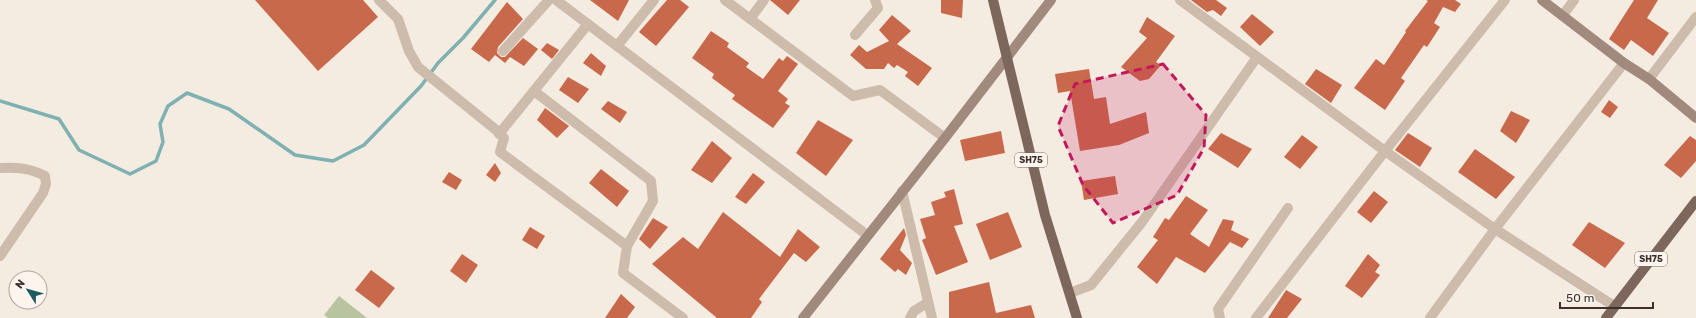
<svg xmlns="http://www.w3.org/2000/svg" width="1696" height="318" viewBox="0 0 1696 318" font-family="Rubik,sans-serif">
  <rect width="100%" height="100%" fill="#f4ebe1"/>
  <path fill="#b8c4a0" d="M339,296l28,22h-39l-4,-3z"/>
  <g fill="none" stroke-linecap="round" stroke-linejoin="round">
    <path stroke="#7fb0b2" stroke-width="3.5" d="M0,101l59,18 20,31 51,24 26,-13 7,-19 -3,-18 8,-18 19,-13 42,16 66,46 38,6 31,-16 57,-59 17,-23 25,-25 32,-38"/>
  </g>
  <g fill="#c8694b">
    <path d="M255,0h108l15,17 -60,54z"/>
    <path d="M590,0h39l-11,21z"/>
    <path d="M667,0h13l9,7 -33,39 -17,-14z"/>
    <path d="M770,0h30l-12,15z"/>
    <path d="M941,0h22l-1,18 -21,-5z"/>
    <path d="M1191,0h25l11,8 -6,8 -8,-6 -6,2z"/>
    <path d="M1426,0h29l6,4 -6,8 -12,-5 -9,16 6,4 -13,20 -3,-2 -23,33 4,3 -20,29 -31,-22 22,-29 8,6 22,-33 -1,-1 23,-30z"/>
    <path d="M1634,0h24l-11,18 22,15 -16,23 -22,-16 -7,10 -15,-11z"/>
    <path d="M507,2l16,17 -25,28 -1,6 4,4h4l18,-19 15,11 -14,17 -14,-9 -5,6 -10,-8 -6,7 -18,-13z"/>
    <path d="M1252,14l22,18 -14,14 -20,-19z"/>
    <path d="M892,15l19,16 -14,13 35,24 -14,18 -13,-10 3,-4 -11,-7 -3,3 -6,-5 -4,6h-18l-16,-14 9,-10 8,7 22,-11 -10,-11z"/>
    <path d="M1147,17l28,19 -19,26 5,3 -12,14 -9,2 -19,-14 26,-29 -8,-6z"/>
    <path d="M711,31l18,12 -2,4 22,16 -3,4 17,12 16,-21 4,3 4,-5 11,8 -20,27 10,8 -3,4 5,3 -17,22 -41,-29 3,-4 -23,-17 2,-4 -22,-16z"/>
    <path d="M547,43l12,7 -7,9 -11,-9z"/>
    <path d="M591,53l15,13 -5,10 -18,-13z"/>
    <path d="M1089,69l5,30 12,-2 4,27 36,-12 3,21 -30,12 -39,6 -10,-60 -12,2 -3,-19z"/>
    <path d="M1316,69l26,16 -11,18 -26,-19z"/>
    <path d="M568,77l21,12 -11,14 -19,-13z"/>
    <path d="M1609,100l9,7 -8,11 -9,-6z"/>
    <path d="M608,101l19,11 -7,11 -19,-14z"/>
    <path d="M545,108l24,18 -12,12 -20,-18z"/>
    <path d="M1511,111l19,9 -14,23 -16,-12z"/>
    <path d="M818,120l35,20 -27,36 -30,-23z"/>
    <path d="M1001,131l4,22 -40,8 -5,-21z"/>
    <path d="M1221,133l31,16 -14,19 -30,-19z"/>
    <path d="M1408,133l24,15 -12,19 -25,-17z"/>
    <path d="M1302,135l16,12 -18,22 -16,-12z"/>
    <path d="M1690,136l6,4v21l-15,17 -17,-13z"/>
    <path d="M712,141l20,17 -20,25 -21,-13z"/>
    <path d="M1475,149l40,28 -19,22 -38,-27z"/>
    <path d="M495,163l6,10 -6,9 -9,-7z"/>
    <path d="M601,169l28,22 -12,16 -28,-24z"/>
    <path d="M449,172l13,8 -6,10 -14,-8z"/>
    <path d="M753,173l12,9 -19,22 -11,-7z"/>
    <path d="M1115,176l3,18 -34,6 -3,-19z"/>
    <path d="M954,189l9,35 -9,2 14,36 -32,13 -14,-35 4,-2 -6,-19 15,-4 -4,-13 15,-5 -2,-5z"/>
    <path d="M1374,191l14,11 -17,21 -14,-11z"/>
    <path d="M1186,196l22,14 -18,24 19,13 14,-28 11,2 -3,9 18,9 -7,9 -12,-6 -25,31 -29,-16 -19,27 -20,-17 21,-27 -5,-3 12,-19 4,2z"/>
    <path d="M723,212l57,45 18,-28 22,18 -14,15 -12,-9 -35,46 3,3 -11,16h-34l-65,-54 31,-27 15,12z"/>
    <path d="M1008,212l14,35 -32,13 -14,-36z"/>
    <path d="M653,218l15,9 -18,22 -11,-10z"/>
    <path d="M1589,222l36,21 -20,25 -33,-23z"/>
    <path d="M530,227l15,9 -8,13 -15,-9z"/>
    <path d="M904,228l2,7 -6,15 12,13 -6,12 -8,-6 -3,3 -15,-13z"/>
    <path d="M462,254l16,11 -12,18 -16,-12z"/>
    <path d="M1368,254l12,11 -5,7 5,3 -18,23 -17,-12z"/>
    <path d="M371,270l24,18 -16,20 -24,-18z"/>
    <path d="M989,282l7,31 35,-8 4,13h-86v-26z"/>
    <path d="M1286,290l16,9 -15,19h-19z"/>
    <path d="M621,294l14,13 -8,11h-22z"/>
  </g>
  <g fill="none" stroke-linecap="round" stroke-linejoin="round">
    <g stroke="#cdbbac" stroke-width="10">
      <path d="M379,0l19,19 11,32 9,16 77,62 9,9 -4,14 127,94 -4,27 60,45"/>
      <path d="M556,0l61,46"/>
      <path d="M654,0l-37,46 250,189"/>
      <path d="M725,0l128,96 27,-6 65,48"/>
      <path d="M1180,0l205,151 110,78 119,77"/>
      <path d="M1563,15l11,-15"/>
      <path d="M750,19l14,-19"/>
      <path d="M855,35l23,-27 -3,-8"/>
      <path d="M503,51l46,-51"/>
      <path d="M1649,79l47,-62"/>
      <path d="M534,91l117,90 2,20 -26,45"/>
      <path d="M499,134l89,-110"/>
      <path d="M0,168c16,-1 30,0 45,8l1,8 -3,9 -43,63"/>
      <path d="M902,191l30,127"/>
      <path d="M1070,293l21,-8 51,-63 115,-165"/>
      <path d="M910,318l4,-7 13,-8"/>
      <path d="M1220,318l-2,-9 70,-101"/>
      <path d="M1256,318l129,-167 120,-151"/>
      <path d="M1430,318l65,-89 129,-166"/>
    </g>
    <g stroke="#a18a7d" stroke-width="10">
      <path d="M1542,0l82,63 25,16 47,39"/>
      <path d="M803,318l142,-180 106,-138"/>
    </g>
    <g stroke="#7d675c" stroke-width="10">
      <path d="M993,0l52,215 32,103"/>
      <path d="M1606,318l90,-117"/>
    </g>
  </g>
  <path fill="#c2185b" fill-opacity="0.2" stroke="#c2185b" stroke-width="3" stroke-dasharray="8 5" stroke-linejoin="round" d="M1163,64l43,51 -2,33 -27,47 -64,28 -30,-38 -25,-59 17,-42z"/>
  <g text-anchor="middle" stroke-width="4" stroke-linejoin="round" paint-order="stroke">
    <g fill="#fbf5ee" stroke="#756b66" stroke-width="1">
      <rect x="1015" y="153" width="32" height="14" rx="3"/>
      <rect x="1635" y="252" width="32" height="14" rx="3"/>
    </g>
    <g font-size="9" font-weight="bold" fill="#3b302b">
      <text x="1031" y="163">SH75</text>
      <text x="1651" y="262">SH75</text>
    </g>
  </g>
  <g transform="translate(28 290) rotate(307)"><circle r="19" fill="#fbf5ee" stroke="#aea6a0"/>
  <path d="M0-3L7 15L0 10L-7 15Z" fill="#1f5a5e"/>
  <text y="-6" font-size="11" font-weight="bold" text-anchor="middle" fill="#3b302b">N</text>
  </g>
  <path d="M1560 302v6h93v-6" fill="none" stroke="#3b302b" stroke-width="2"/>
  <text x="1566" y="302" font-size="12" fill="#3b302b" stroke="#fbf5ee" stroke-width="3" paint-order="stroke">50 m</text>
</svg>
